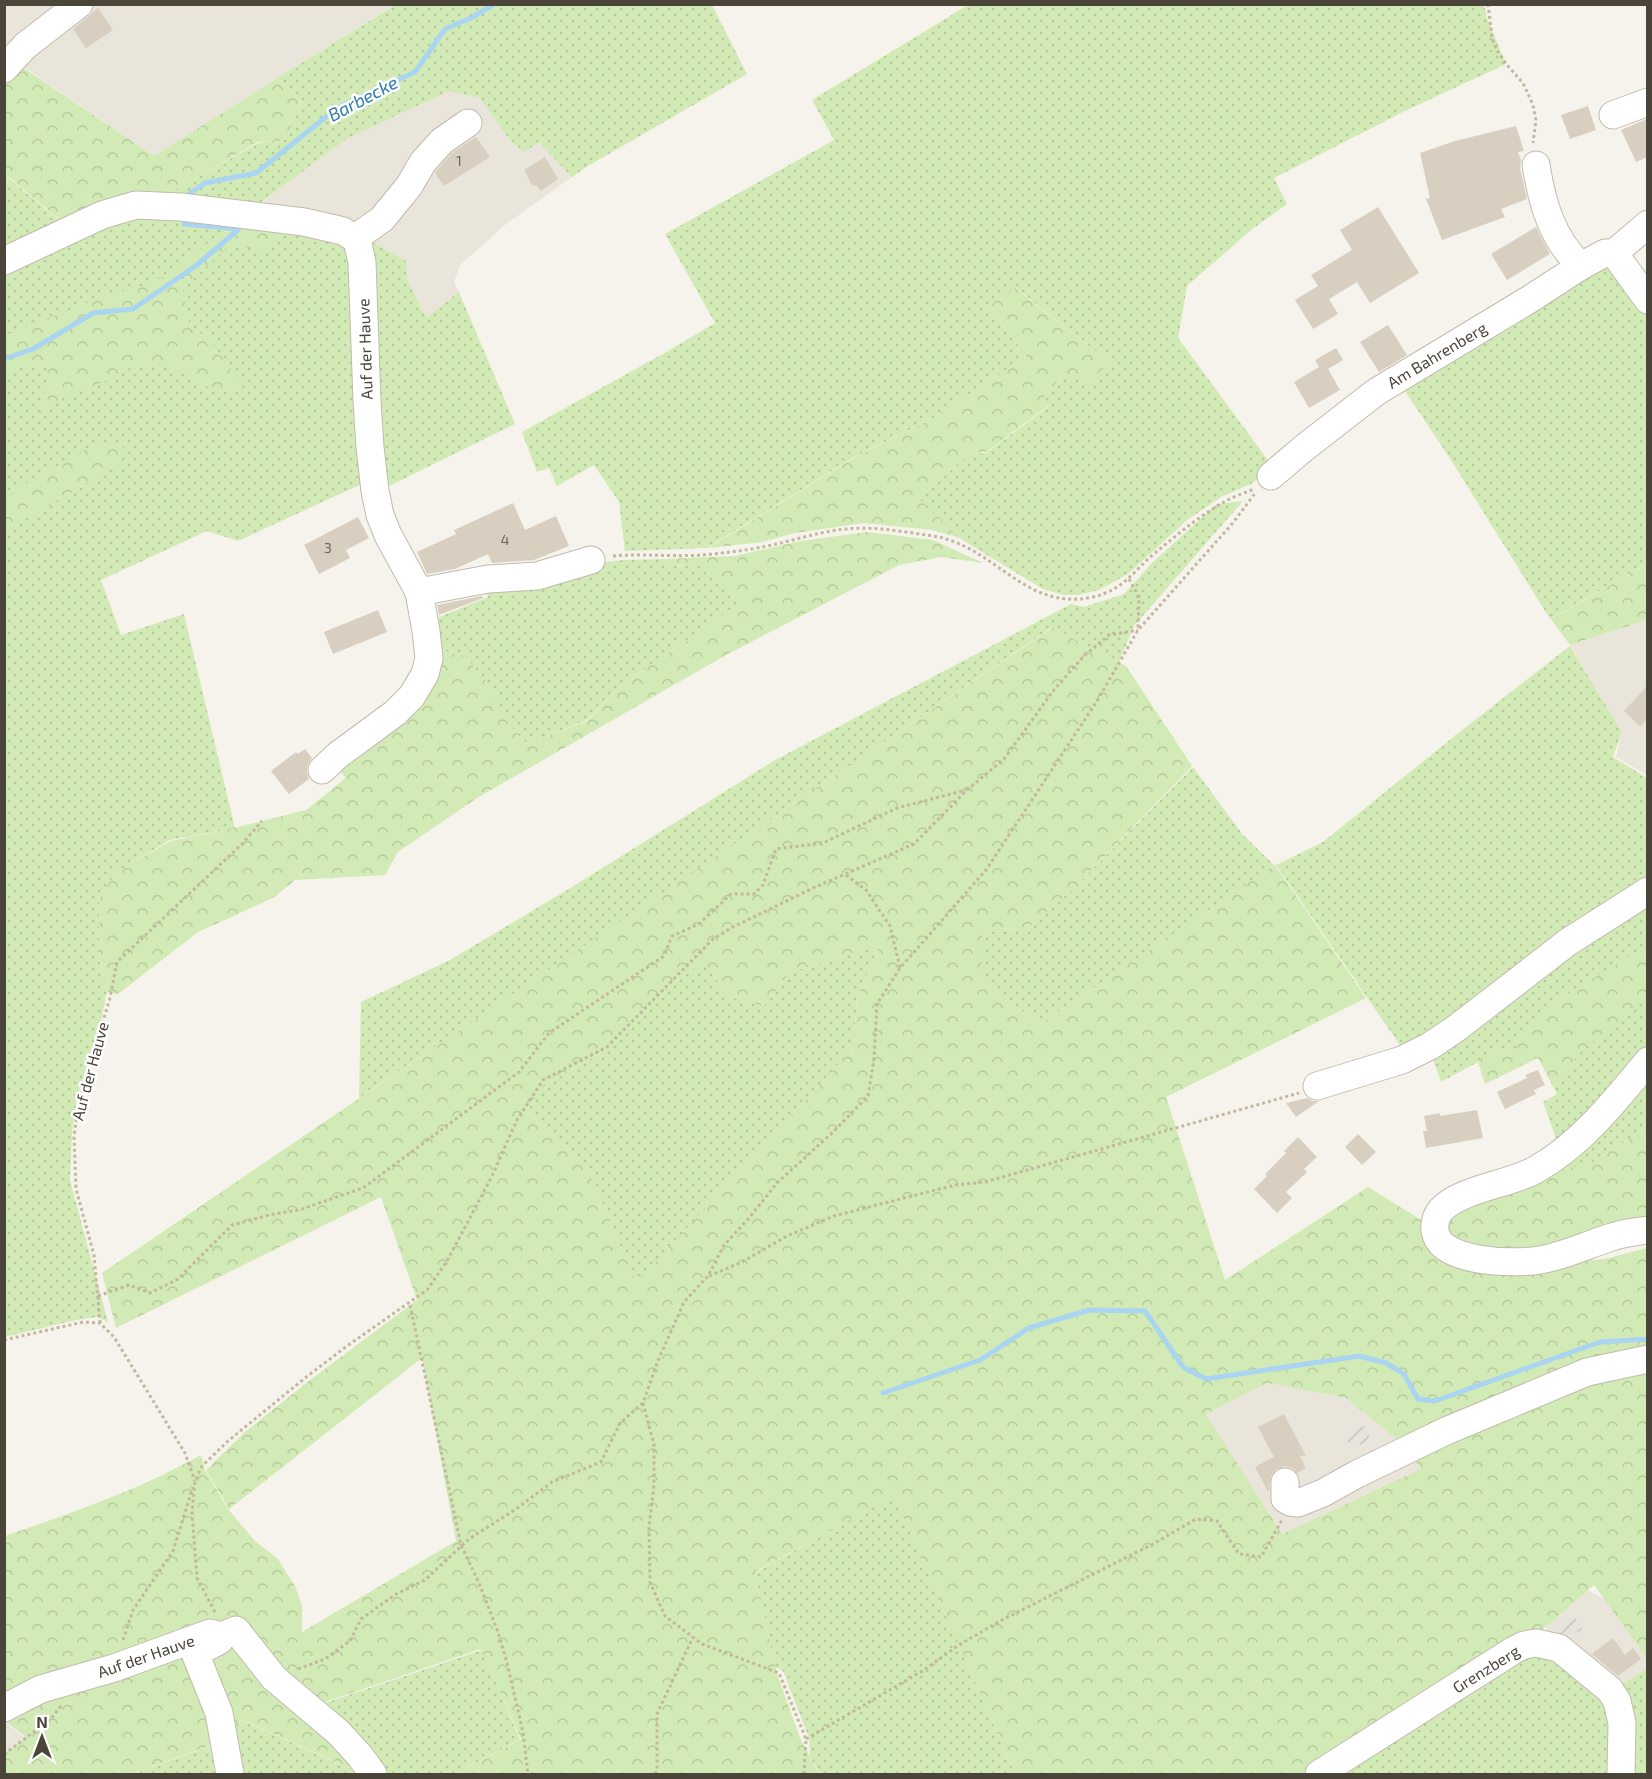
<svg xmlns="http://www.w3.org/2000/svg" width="1652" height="1779" viewBox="0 0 1652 1779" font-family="'Exo 2',sans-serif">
  <defs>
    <pattern id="industrial-furrows" width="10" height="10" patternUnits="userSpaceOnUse" patternTransform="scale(1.5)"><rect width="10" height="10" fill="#e6e2dd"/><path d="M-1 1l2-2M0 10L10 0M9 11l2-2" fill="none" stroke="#c7c3be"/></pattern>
    <pattern id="green-dots" width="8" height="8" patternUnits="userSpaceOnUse" patternTransform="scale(1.5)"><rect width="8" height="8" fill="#d2eab5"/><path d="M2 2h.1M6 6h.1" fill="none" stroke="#b6ca9c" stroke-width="1.8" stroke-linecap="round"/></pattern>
    <pattern id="forest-crowns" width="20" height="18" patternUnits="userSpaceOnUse" patternTransform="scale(1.5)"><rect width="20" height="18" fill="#d2eab5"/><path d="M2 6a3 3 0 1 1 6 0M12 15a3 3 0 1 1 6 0" fill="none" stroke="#b6ca9c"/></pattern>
  </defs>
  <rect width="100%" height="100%" fill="#f6f3ec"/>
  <g fill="#eae5da">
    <path d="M5,5h389l-240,151 -146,-100 -3,3z"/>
    <path d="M450,90l31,8 27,40 15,13 16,-9 33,35 -67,48 -45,40 -6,17 5,10 -33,27 -19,-41 -1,-17 -37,-21 -119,-29 97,-74z"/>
    <path d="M1647,620v155l-31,-18 6,-25 -52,-87z"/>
    <path d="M1267,1383l79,15 58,47 18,24 -140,65 -76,-120z"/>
    <path d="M1585,1589l25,13 37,38v28l-32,21 -69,-60 4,-11z"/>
    <path d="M5,1722l19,15 -19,14h-1z"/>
  </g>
  <g fill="url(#industrial-furrows)">
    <path d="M1365,1426l6,15 -21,7 -5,-15z"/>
    <path d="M1574,1616l8,14 -14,7 -3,-5 -5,3 -5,-9z"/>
  </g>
  <g fill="url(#green-dots)">
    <path d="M395,5h317l35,69 -159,92 -16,11 -33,-35 -15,10 -15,-13 -29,-41 -31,-7 -101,47 -99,73 -84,-15 93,-53 27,-4 17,-37 -24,-24 1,-1z"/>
    <path d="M968,5h516l3,13 19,46 -101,47 -131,67 13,26 -36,26 -64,56 -9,52 95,129 -22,17 -30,13 -35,24 -58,53 -29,16 -21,5h-15l-20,-6 -25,-15 -57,-35 -43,-39 52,-47h16l62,-46 -4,-10 20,-23 26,8 19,-20 -93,-74 -28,18 39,51 -97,63 -74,36 -149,92 -82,3 -6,-49 -25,-37 -37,21 -8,-18 -12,4 -15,-40 146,-81 47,-28 -50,-89 169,-94 -22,-40z"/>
    <path d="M5,175l49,41 20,7 -69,33z"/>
    <path d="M182,210l169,34 17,237 -130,60 -31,-10 -106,49 20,55 63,-21 51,214 -65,12 -53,32 -18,27 1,61 7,32 -6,29 -24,77 -5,35 -2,47 38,142 -11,-5 -21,3 -71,17v-1071l100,-47z"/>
    <path d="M369,240l37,21 1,17 19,40 33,-26 56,132 -136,67z"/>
    <path d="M1605,262l42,47v255l-97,55 -99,-159 -52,-78z"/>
    <path d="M1243,501l-109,125 -15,36 -68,-34 -466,318 -226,152 2,-96 89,-42 122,-73 205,-128 294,-155 13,3 40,-13 29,-32 64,-58z"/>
    <path d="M664,559v6l36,1 39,38 -117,81 -35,35 -60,24 -17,-18 -25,-46 -20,-24 -32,-8 -1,-28 56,-23 -5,-11 115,-23 25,-3z"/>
    <path d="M1570,646l52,86 -9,25 34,21v108l-241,168 -130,-189 47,-23 138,-111z"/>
    <path d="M1193,767l50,68 32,31 -235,158 -58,-43v-53l45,1 46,-40z"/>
    <path d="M1647,896v158l-88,93 -16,-45 14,-8 -19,-36 -53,26 -7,-22 -37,20 -11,-32z"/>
    <path d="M880,945l-23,53 -3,49 -218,237 -50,-119 -60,-54 19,-26 63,-36 65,-66 30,-21 27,35 34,9 26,-34z"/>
    <path d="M1647,1063v64l-57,37 -57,11z"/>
    <path d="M894,1495l121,279h-195l-10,-17 -1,-19 -26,-67 -8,-4 -20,-94z"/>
    <path d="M1538,1645l76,60 2,69h-287z"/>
    <path d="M482,1650l38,89 -65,35h-74l-62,-69z"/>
    <path d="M1647,1668v106h-21l-11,-85z"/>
    <path d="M241,1720l119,53 10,1h-138l-8,-38z"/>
    <path d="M217,1744l6,30h-91z"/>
  </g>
  <g fill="url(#forest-crowns)" fill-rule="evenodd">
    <path d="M21,66l133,90 124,-78 24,24 -17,38 -27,2 -96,56 -88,24 -19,-6 -50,-42v-90z"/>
    <path d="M239,218l46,6 -18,28 -36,-8 -48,45 7,38 19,11 38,56 -43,-8 -39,-23 -32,3 -19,12 -50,19 -23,16 8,-46 -23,-3 -21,13v-42l108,-42 27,-6 28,-12z"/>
    <path d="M1015,288l94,74 -19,20 -26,-8 -20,23 4,9 -62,46 -16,1 -51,46 41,39 -28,-8 -68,-7 -69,10 -32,9 -55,6 149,-92 73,-36 97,-63 -39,-51z"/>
    <path d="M95,444l28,2 -1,17 -117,68v-32l17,-13z"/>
    <path d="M867,532l66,8 50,23 -42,-6 -42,8 -173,90 -249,143 -79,54 -13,23 -90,5 -22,18 -75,34 -80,62 -11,-2 -7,-33 -1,-60 17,-27 55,-31 63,-13 72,-18 40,-32 -14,-16 46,-30 55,-84 32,8 20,24 25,45 16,19 61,-23 35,-36 117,-81 -39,-38 -36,-1v-6l70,-3 67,-15z"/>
    <path d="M1647,564v56l-77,25 -19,-26z"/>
    <path d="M1052,628l74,38 66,100 -119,123 -46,40 -45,-1v53l58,43 235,-159 91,133 -200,99 59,183 143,-93 63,39 5,13 94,25 75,-5 42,-11v410l-53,-73 -52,45 -98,56 -137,88h-292l-121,-278 -139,76 22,102 24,66 18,34h-364l66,-35 -40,-90 -162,55 42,69 -119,-53 -27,24 -84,30h-126v-22l21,-15 -21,-16v-185c66,-23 134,-46 196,-81l4,15 23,39 27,32 23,18 17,27 7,20v26l154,-91 -34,-183 -193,151 -23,-39 39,-38 65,-52 107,-80 -36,-103 -265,131 -14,-55zM880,945l-23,53 -3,49 -218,236 -50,-118 -60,-54 19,-26 63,-36 65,-66 30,-21 27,35 34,9 26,-34zM1267,1383l79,15 58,47 17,24 -139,65 -76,-120z"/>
    <path d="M1647,946v52c-19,20 -44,34 -65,53 -10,10 -19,26 -27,38l-17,-32 -53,26 -6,-23 24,-12 12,3 7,-19 22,-24z"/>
    <path d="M1647,1127v114l-175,18 -33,-27 11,-25 82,-32 58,-11z"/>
  </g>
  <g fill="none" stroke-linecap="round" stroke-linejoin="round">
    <g stroke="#a9d4f2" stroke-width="5">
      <path d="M189,194l16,-11 51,-10 81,-65 78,-36 30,-43 28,-12 21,-13"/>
      <path d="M4,359l29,-10 60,-36 40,-4 64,-44 42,-36 -55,-5"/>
      <path d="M883,1393l97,-33 49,-32 60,-18 56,1 38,56 23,12 153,-23 27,7 18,11 14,25 17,2 165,-59 48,-3"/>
    </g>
  </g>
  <g fill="#d8cfc1">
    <path d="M98,8l15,22 -27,18 -13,-19z"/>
    <path d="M1588,106l8,24 -26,9 -9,-24z"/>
    <path d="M1647,119v38l-11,5 -15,-32z"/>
    <path d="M1516,126l8,25 -6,1 3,8 -1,8 7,31 -26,10 4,8 -63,23 -16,-41 4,-1 -10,-45 35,-12z"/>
    <path d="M476,137l14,20 -46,29 -9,-13 1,-2 16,-18z"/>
    <path d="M545,157l13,22 -17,12 -4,-5 -5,-1 -8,-15z"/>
    <path d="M1378,207l41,66 -49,30 -13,-21 -28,17 9,15 -25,15 -18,-29 23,-14 -7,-11 41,-25 -12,-20z"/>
    <path d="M1536,227l14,27 -43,26 -16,-26z"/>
    <path d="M1388,325l19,30 -28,17 -19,-30z"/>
    <path d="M1336,348l7,12 -15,9 12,21 -31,18 -15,-26 25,-15 -4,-7z"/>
    <path d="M513,503l12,27 31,-14 13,30 -35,14 -42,3 -4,-9 -33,15 -28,5 -10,-22 39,-18 -2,-4z"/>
    <path d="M358,517l11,21 -23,12 4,8 -31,16 -15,-29z"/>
    <path d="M482,596l1,2 -44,17 -2,-10z"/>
    <path d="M378,610l9,22 -54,22 -9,-22z"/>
    <path d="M1647,686v33l-7,8 -16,-16z"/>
    <path d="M305,749l7,9 -5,8v7l2,6 -20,15 -18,-23 25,-19 2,2z"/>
    <path d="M1538,1070l7,15 -11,5 2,4 -31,15 -8,-17 30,-14 -2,-3z"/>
    <path d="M1307,1098l6,3h6l-23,16 -10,-14z"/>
    <path d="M1477,1110l6,28 -57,10 -3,-17h4l-3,-15 16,-3v3z"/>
    <path d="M1358,1134l18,18 -14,13 -17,-18z"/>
    <path d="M1298,1137l19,20 -13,12 3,3 -21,20 6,6 -15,15 -23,-24 13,-13 -2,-2 21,-21 -2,-2z"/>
    <path d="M1284,1414l22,42h-6l6,12 -9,5 -5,-5 -6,-2 -9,3 -6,6 -2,16 -1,1 -13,-25 19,-10 -16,-30z"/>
    <path d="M1613,1638l12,17 8,-7 8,11 -23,17 -26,-22z"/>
  </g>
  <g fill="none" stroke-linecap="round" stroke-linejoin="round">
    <g stroke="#c2bbae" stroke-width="29">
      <g id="minor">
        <path d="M4,69l21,-23 54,-42"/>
        <path d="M1613,115l35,-13"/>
        <path d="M1536,165c6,38 16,74 45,101"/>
        <path d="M355,238l27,-19 27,-33 14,-24 19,-21 26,-18"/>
        <path d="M1614,253l34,47"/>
        <path d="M4,261l98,-46 34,-10 45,2 123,15 39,9 14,9 5,22 5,139 3,46 5,44 5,24 8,20 31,57 7,39 3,27 -4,16 -13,22 -17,17 -57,42 -16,15"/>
        <path d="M1271,476l33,-28 72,-56 154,-93 51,-33 24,-13h9l34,-29"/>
        <path d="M419,592l69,-13 49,-3 54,-16"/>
        <path d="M1648,1061c-33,40 -66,82 -111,108 -25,15 -78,20 -96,41 -5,6 -7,13 -6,21 5,32 74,32 98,30 27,-3 53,-16 79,-24 11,-4 23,-5 36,-7"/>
        <path d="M1317,1086l85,-26 28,-14 28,-19 110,-85 80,-51"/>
        <path d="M1285,1482v17l5,3 8,1 25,-10 34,-19 89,-43 141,-59 61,-13"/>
        <path d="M222,1637l-3,4 -24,12 24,60 11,61"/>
        <path d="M4,1708l37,-19 73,-21 96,-35 12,3 14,-6 38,48 65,55 21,23 13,18"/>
        <path d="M1319,1774l195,-124 10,-5 12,-2 23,5 51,42 7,11 5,22 -1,51"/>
      </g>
    </g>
    <g stroke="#c4b79f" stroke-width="3" stroke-dasharray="3 3" stroke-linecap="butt">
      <path d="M1488,4l4,33 4,12 11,16 16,18 10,22 3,15 -3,23"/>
      <path d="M613,556c33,-3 67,2 100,-2 18,-2 36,-4 54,-8 26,-5 53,-15 80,-17 28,-3 58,3 86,7 63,10 91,76 160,61 31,-7 40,-26 62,-44 22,-18 44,-37 69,-51 9,-5 20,-9 30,-13"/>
      <path d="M1129,579l10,18 -1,32"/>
      <path d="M846,875l20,15 24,36 10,42"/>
      <path d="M709,1276l33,-14 45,-26 47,-20 121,-31 30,-3 314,-89"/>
      <path d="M98,1296l31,-11 21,8 28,-14 54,-54 37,-10 30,-5 64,-22 156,-116 30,-39 115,-77 8,-20 27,-12 32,-30h23l9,-9 13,-36 47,-6 74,-35 69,-18"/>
      <path d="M410,1305l51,240 18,38 19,49 9,31 16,69 5,42"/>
      <path d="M100,1323l-6,-68 -18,-66 -2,-52 4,-32 32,-107 7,-36 125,-118 20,-23"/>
      <path d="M4,1340l79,-18 17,1 14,14 71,116 10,28"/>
      <path d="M643,1403l11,42v40l-5,42 1,55 15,34 37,28 77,29 27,66 -2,35"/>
      <path d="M215,1612l-18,-34 -5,-66 3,-31 7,-15 26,-25 77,-63 42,-32 80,-56 20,-29 44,-83 26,-58 26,-40 64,-33 106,-108 20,-12 80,-39 101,-44 53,-54 37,-31 49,-68 31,-35 25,-21 29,-5"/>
      <path d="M123,1640l10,-30 40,-59 20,-64"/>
      <path d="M298,1669l27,-10 25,-18 11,-22 35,-25 29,-14 44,-41 47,-30 36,-27 49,-20 19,-39 23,-20 14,-40 27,-61 24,-26 16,-31 25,-27 28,-35 56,-51 35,-36 6,-37 3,-55 23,-36 86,-98 111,-169 41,-71 94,-106 24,-32"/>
      <path d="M806,1739l118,-69 35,-25 41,-24 153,-77 43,-25 21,2 22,33 22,3 21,-37"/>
      <path d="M4,1754l46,-34 11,-14"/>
      <path d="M655,1774l2,-4v-56l36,-77"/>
    </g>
    <use href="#minor" stroke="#fff" stroke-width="27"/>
  </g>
  <g text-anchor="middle" stroke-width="5" stroke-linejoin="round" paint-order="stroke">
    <g font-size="14" fill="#6e675b">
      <text x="459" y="166">1</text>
      <text x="505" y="545">4</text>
      <text x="328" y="553">3</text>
    </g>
    <g font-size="16" fill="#4b4439" stroke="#fff">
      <text transform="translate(365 349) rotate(-92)" y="6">Auf der Hauve</text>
      <text transform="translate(1437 355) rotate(-31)" y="6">Am Bahrenberg</text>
      <text transform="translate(90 1071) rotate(-75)" y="6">Auf der Hauve</text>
      <text transform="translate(146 1656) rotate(-19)" y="6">Auf der Hauve</text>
      <text transform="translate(1486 1669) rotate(-32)" y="6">Grenzberg</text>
    </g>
    <g font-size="18" font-style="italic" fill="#2e7ab2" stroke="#fff">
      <text transform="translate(363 99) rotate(-28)" y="6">Barbecke</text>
    </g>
  </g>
  <rect width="1652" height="1779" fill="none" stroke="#4b4439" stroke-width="12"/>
  <g transform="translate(42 1737)" stroke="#ffffff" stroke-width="4.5" paint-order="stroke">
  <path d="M0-4.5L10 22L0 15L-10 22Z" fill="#4b4439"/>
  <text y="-9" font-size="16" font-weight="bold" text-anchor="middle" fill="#4b4439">N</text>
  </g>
</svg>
